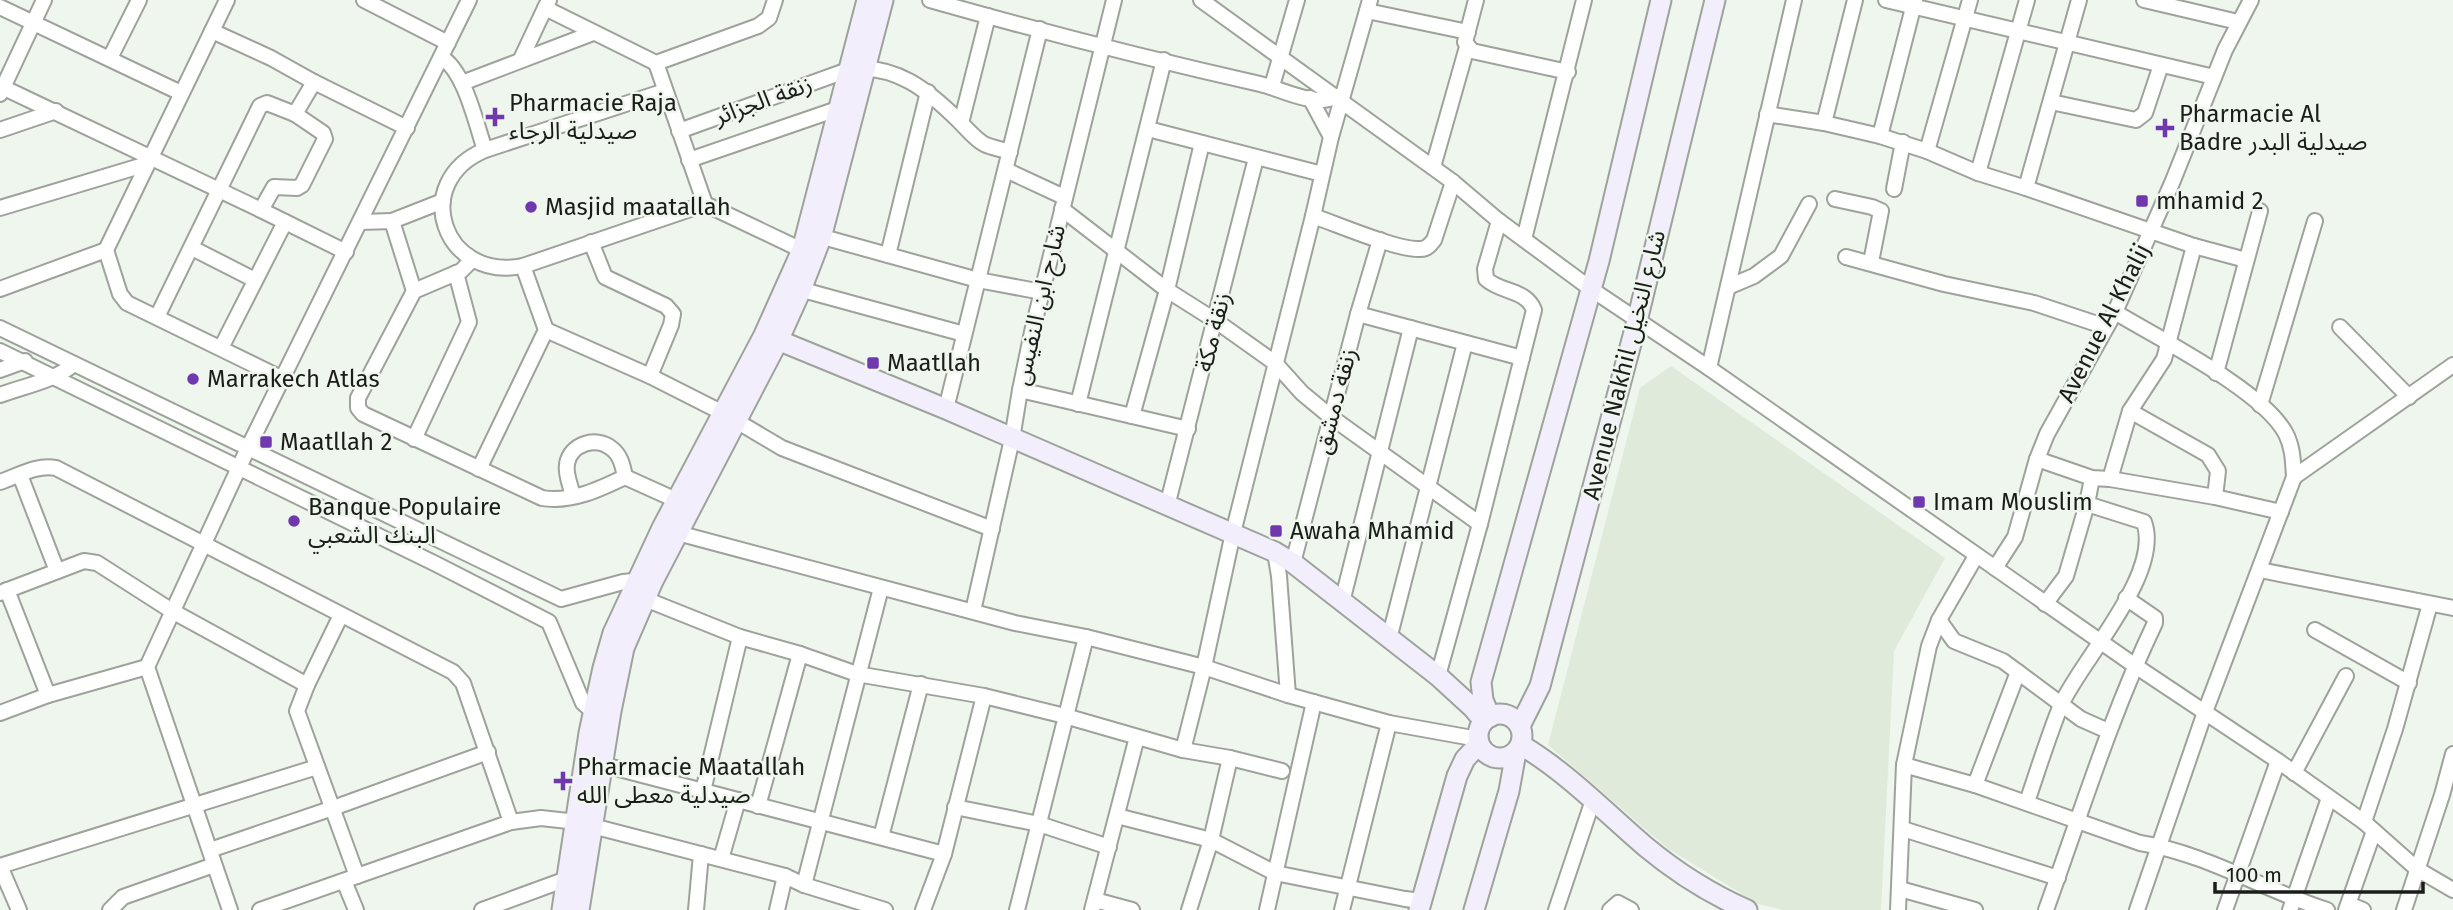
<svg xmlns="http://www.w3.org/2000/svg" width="2453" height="910" viewBox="0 0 2453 910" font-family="'Fira Sans','Noto Sans Arabic',sans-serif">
  <rect width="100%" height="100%" fill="#eff6ed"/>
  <path fill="#dfeadb" d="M1671,366l274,192 -51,93 -13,259h-98l-25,-6 -91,-56 -119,-103 92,-357z"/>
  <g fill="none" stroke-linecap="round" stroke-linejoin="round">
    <g stroke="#9da39b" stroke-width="18">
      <g id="street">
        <path d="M364,0l84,43"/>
        <path d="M549,0l-4,8 111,55 102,-37 11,-8 6,-18"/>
        <path d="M930,0c109,31 219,59 330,84 22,5 55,24 77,12"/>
        <path d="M1201,0l252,182 46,39 92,68 118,79 425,297 144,96 86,61 53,47 36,21"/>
        <path d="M1476,0l-11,42 7,9 96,21"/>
        <path d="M1855,0l-31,123 56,13 35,-136"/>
        <path d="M1886,0l328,77"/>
        <path d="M1970,0l-43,151 51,22 49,-173"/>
        <path d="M2079,0l-53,188 168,58 52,14"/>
        <path d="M2144,0l94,22"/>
        <path d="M0,7l181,86"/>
        <path d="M1367,11l101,21"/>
        <path d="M212,31l59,27 43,24"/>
        <path d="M441,57c24,14 35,67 44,93"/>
        <path d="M110,58l29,-58"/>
        <path d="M521,59l24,-51"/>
        <path d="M656,63l49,141"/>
        <path d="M462,83l131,-50"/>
        <path d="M0,86l261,124 85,42"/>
        <path d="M1272,86l25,-86"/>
        <path d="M665,91l-180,59c-76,32 -42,132 38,116l182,-62"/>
        <path d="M0,94l44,-94"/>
        <path d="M1310,98l21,39"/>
        <path d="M2051,102l85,18 9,-7 16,-48"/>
        <path d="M1767,114l57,9"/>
        <path d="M961,123l27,-107"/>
        <path d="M1148,129l174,45"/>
        <path d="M0,130l56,-19"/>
        <path d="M679,131l169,-61c46,-8 81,21 112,52 8,8 15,17 24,22 8,4 18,5 26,8"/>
        <path d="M1880,136l47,15"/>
        <path d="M689,160l154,-53"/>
        <path d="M1433,167l34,-120"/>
        <path d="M1006,170l58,27"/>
        <path d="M1978,173l48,15"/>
        <path d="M1894,189l9,-47"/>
        <path d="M1835,199l37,8 9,4 -10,51"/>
        <path d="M705,204l103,49"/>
        <path d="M0,208l147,-44"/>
        <path d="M1062,209l105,81 49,31 59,42 27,30 29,24 149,107"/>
        <path d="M261,210l13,-23 23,1 5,-3 23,-46 -2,-6 -28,-19"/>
        <path d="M1313,216c24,8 86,35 108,33 6,0 9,-4 13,-9l19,-58"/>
        <path d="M392,221l51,-20"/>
        <path d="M361,222l31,-1 22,70"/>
        <path d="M812,234l166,46 64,12"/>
        <path d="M1524,239l60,-239"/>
        <path d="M591,242l14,35 61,29 7,8 -2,11 -21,51"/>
        <path d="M192,248l63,32"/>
        <path d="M106,250l14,44 7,9 156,76"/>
        <path d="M888,255l40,-163"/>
        <path d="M1846,257l98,27 90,19 72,24"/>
        <path d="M472,260l-11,11 -47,20 -56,107v10l5,6 179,84c29,5 58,-9 83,-21l51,23"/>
        <path d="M792,287l172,47"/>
        <path d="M1728,287l26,-11 27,-20 28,-52"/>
        <path d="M0,289l106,-39 121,-250"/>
        <path d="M2115,312c44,27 149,79 171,122 7,14 7,28 8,43l-89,235 -68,198"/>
        <path d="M1358,314l164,44"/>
        <path d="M157,317l103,-211 7,-3 28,11 19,-32 93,46"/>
        <path d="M2340,327l69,70"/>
        <path d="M0,328l561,271 62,-17 21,-2"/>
        <path d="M546,330l104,46 73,37 59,35 210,81"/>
        <path d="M221,348l64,-126"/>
        <path d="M0,351l436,213 113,58 34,81 7,6 10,1"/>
        <path d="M1709,368l85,-368"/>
        <path d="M0,370l25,-9"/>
        <path d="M2216,373l44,-162"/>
        <path d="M1020,390l168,39"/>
        <path d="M0,395c24,-9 54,-14 74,-31"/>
        <path d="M1078,404l86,-344"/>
        <path d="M2260,405l55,-184"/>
        <path d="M946,409l94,-380"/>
        <path d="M2130,411l78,44 10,16 -3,26"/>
        <path d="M1132,416l35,-126 35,-147"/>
        <path d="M414,439l55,-117 -13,-49"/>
        <path d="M2037,459l55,19 18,1 105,18 66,15"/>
        <path d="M479,469l67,-139 -23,-64"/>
        <path d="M20,475l37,96"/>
        <path d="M2294,477l159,-112"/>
        <path d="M2110,479l20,-68 34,-52 30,-113"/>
        <path d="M0,482c18,-6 37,-18 56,-14l397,204 10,11 48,139"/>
        <path d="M573,496c-2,-9 -8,-22 -6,-32 3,-20 29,-28 44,-16 10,7 12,19 14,29"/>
        <path d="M1167,506l89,-348"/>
        <path d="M670,531l345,92 71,14 118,30 84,28 101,28 89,16"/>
        <path d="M1275,552l4,24 9,119"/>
        <path d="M1293,563l65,-249 22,-74"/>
        <path d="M1995,568l20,-31 22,-78 10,-25 68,-122 57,-129 53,-133 26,-50"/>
        <path d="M2260,570l193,38"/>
        <path d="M7,590l41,105"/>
        <path d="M0,593l84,-32 13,2 75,48 135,74"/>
        <path d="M645,599l95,38 60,17 57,20 127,22 81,20 118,34 47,8 52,13"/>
        <path d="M1342,602l69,-274"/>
        <path d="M2045,604l21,-28 21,-72"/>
        <path d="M973,611l39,-172 8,-49 12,-58 82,-332"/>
        <path d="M341,615l-34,70 -10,26 60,165"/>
        <path d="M1939,620l15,21 49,20 78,58 27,12"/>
        <path d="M2315,630l94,53"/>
        <path d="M1389,639l76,-296"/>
        <path d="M1438,676l42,-152 54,-214c-8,-21 -33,-17 -48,-31l-1,-10 14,-48"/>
        <path d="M0,713l48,-18 99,-28"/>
        <path d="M1183,750l21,-83 29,-134 80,-317 18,-79 39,-137"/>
        <path d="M604,765l340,89"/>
        <path d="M1904,765l71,20 165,58c65,10 124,47 187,67"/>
        <path d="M2294,773l52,-97"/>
        <path d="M1975,785l43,-113"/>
        <path d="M703,791l37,-154"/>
        <path d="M2027,802c11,-32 21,-65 34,-97 20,-45 102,-131 83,-183l-57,-18 5,-26"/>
        <path d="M758,806l42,-152"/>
        <path d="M955,807l84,17 70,23"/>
        <path d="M1117,816l94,24 64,33 130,26 17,2"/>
        <path d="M2364,822l31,-93 35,-125"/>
        <path d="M1903,829l155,49"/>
        <path d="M881,837l40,-153"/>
        <path d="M210,850l123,-42 155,-56"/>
        <path d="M721,859l17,-59"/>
        <path d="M344,881l12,29"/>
        <path d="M804,885l77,-297"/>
        <path d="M1900,889l75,21"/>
        <path d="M1095,900l37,10"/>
        <path d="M19,910l-19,-44 317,-99"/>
        <path d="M110,910l13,-13 91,-32"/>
        <path d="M230,910l-83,-243 101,-219 221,-448"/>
        <path d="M260,910l251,-88 30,-4 36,4 208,54 19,9 81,25"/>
        <path d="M482,910l79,-29 6,1"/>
        <path d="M696,910l5,-56"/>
        <path d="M777,910l8,-34"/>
        <path d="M923,910l21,-56 40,-158"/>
        <path d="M1017,910l69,-273"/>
        <path d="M1092,910l45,-173"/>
        <path d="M1189,910l22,-70 19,-82"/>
        <path d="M1267,910l47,-208"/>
        <path d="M1342,910l47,-187"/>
        <path d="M1556,910l37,-110"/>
        <path d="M1610,910l8,-7 13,7"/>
        <path d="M1898,910l6,-145 25,-119 10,-26 37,-64"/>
        <path d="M2046,910c35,-97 65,-195 109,-287v-5l-29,-20"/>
        <path d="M2225,910l53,-149"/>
        <path d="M2290,910l39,-112"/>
        <path d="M2346,910l28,-79"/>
        <path d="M2348,910l3,-5 12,5"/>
        <path d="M2404,910l38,-115 11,-41"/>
      </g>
    </g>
    <g stroke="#9da39b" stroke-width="23">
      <g id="secondary">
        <path d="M768,336l178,73 329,143 18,11 145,113 35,32 11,13"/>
        <circle cx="1500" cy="736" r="22"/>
        <path d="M1490,717l-7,-17 -2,-18 118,-421 62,-261"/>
        <path d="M1520,726l20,-40 97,-365 78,-321"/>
        <path d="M1521,745c47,28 84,67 125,102 30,25 65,47 101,63"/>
        <path d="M562,910l27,-177 14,-65 10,-35 49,-105 102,-193 38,-85 65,-250"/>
        <path d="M579,910l32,-199 13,-63 29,-67 125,-240 23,-51 20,-52 62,-238"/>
        <path d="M1419,910l38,-134 8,-17 14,-15"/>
        <path d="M1474,910l35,-119 7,-39"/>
      </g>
    </g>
    <use href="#street" stroke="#fff" stroke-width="14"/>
    <use href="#secondary" stroke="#f3eefc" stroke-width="19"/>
  </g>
  <g fill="#6f38ae" stroke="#eff6ed" stroke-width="2.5">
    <path d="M491.5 106.5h7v7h7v7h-7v7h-7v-7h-7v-7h7z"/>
    <path d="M2161.5 117.5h7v7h7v7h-7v7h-7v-7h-7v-7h7z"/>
    <rect x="2135" y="194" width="14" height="14" rx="3.5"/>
    <circle cx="531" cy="207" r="7"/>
    <rect x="866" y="356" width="14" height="14" rx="3.5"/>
    <circle cx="193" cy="379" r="7"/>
    <rect x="259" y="435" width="14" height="14" rx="3.5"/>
    <rect x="1912" y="495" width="14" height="14" rx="3.5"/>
    <circle cx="294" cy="521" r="7"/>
    <rect x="1269" y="524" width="14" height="14" rx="3.5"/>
    <path d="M559.5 770.5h7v7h7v7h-7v7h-7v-7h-7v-7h7z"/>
  </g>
  <g text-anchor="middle" stroke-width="5" stroke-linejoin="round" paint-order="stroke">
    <g font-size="24" fill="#1b1d1a" stroke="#eff6ed">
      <text transform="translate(763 100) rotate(-20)" y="8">زنقة الجزائر</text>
      <text transform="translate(1039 305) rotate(-77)" y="8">شارح ابن النفيس</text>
      <text transform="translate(2104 323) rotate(-63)" y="8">Avenue Al Khalij</text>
      <text transform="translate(1213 332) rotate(-76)" y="8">زنقة مكة</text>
      <text transform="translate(1624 365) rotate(-76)" y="8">Avenue Nakhil شارع النخيل</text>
      <text transform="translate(1335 401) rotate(-75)" y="8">زنقة دمشق</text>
    </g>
    <g font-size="24" fill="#1b1d1a" stroke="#eff6ed" text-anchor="start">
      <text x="509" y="111">Pharmacie Raja<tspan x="509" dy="28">صيدلية الرجاء</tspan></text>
      <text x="2179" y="122">Pharmacie Al<tspan x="2179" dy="28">Badre صيدلية البدر</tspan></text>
      <text x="2156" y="209">mhamid 2</text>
      <text x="545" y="215">Masjid maatallah</text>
      <text x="887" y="371">Maatllah</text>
      <text x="207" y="387">Marrakech Atlas</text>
      <text x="280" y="450">Maatllah 2</text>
      <text x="1933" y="510">Imam Mouslim</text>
      <text x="308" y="515">Banque Populaire<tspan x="308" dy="28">البنك الشعبي</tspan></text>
      <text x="1290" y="539">Awaha Mhamid</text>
      <text x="577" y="775">Pharmacie Maatallah<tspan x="577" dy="28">صيدلية معطى الله</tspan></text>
    </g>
  </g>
  <path d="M2215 882v10h208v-10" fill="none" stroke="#1b1d1a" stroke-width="3.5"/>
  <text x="2226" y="882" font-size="21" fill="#1b1d1a" stroke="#eff6ed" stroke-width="5" paint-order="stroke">100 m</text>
</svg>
